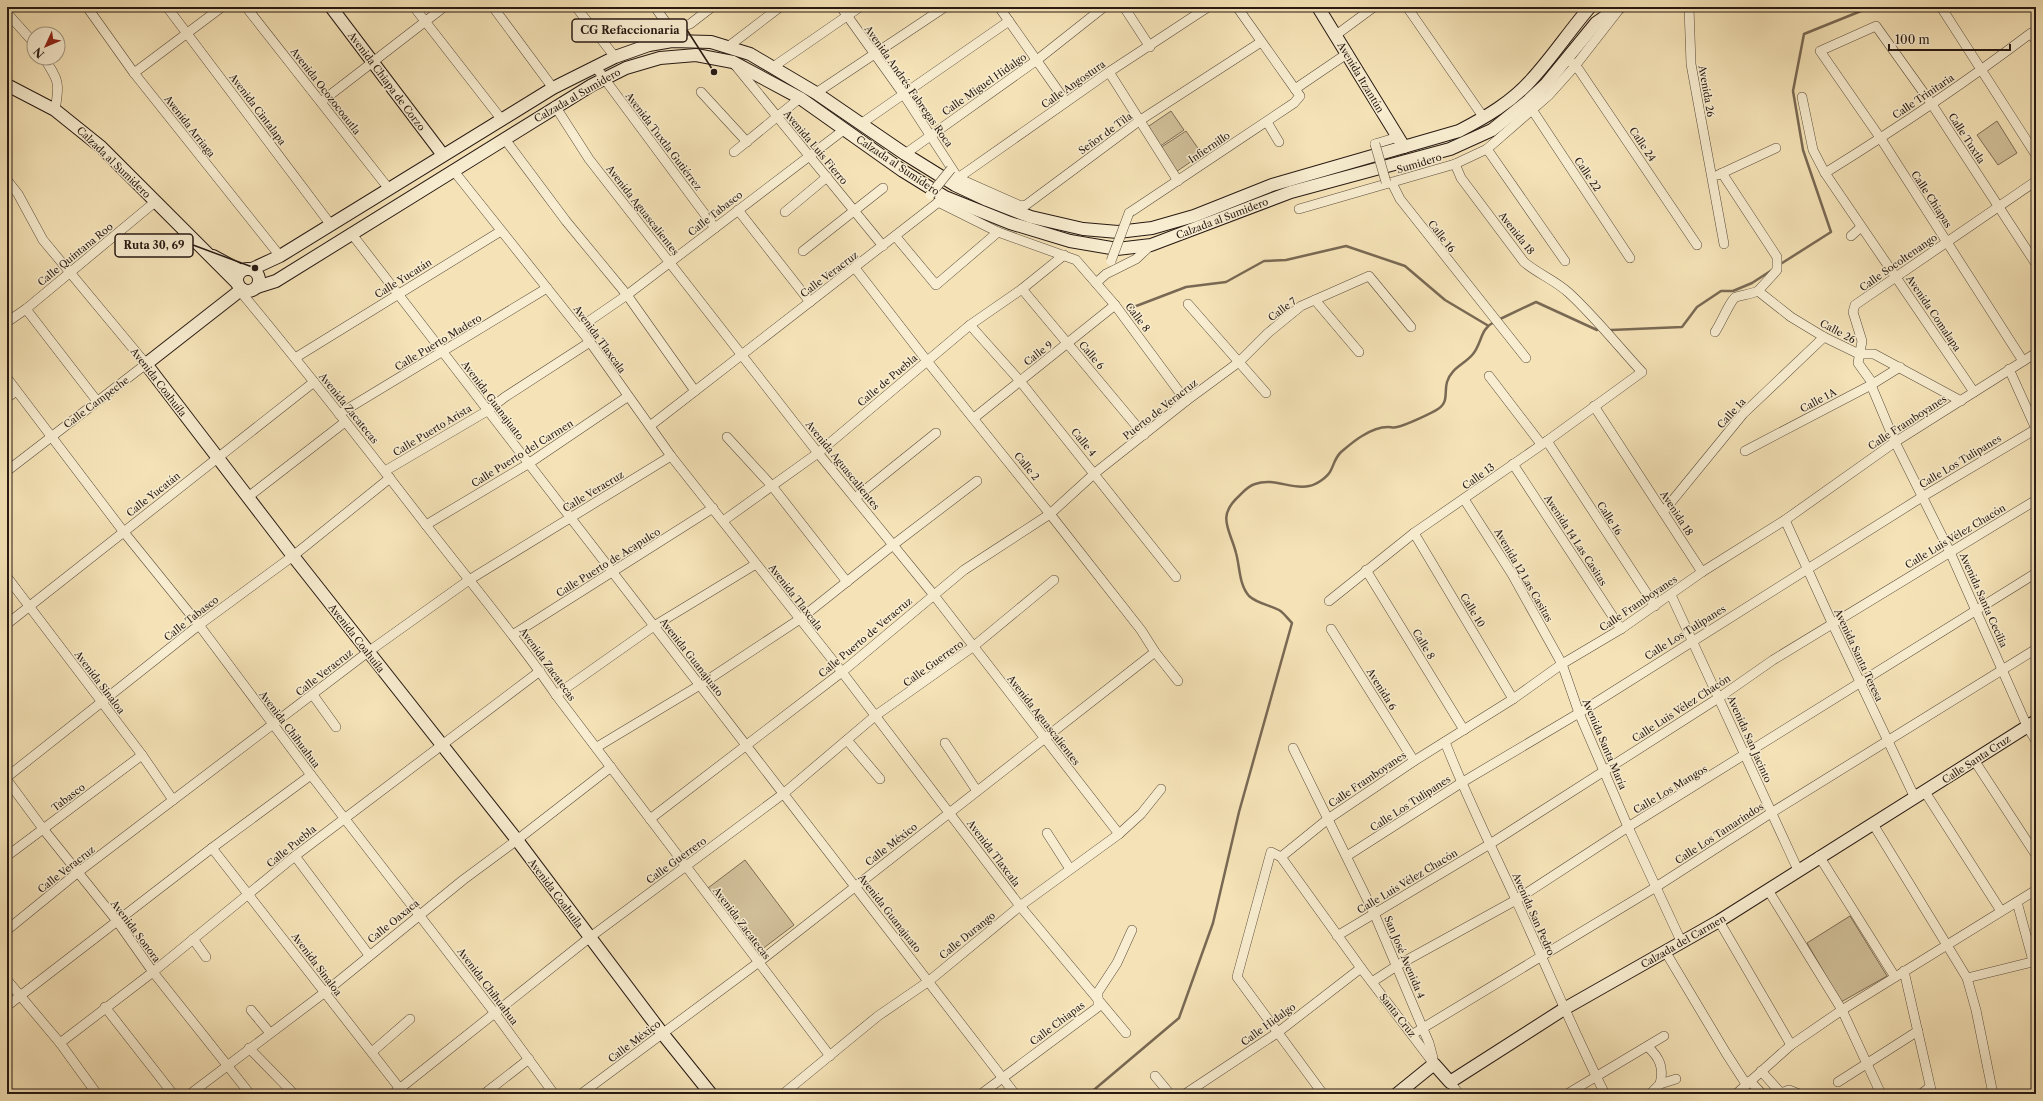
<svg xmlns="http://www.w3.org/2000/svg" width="2043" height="1101" viewBox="0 0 2043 1101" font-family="'Libre Caslon Text',serif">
  <rect width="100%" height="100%" fill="#f5e3b7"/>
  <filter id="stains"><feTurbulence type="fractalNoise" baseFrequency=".005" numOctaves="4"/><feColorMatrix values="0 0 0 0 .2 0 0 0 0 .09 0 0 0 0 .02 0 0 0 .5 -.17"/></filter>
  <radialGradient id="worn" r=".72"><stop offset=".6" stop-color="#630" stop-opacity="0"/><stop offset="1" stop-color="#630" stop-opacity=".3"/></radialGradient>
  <g fill="#d2c19b" stroke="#7c6d57">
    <path d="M1171,111l13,19 -25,17 -13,-19z"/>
    <path d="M1997,121l20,32 -19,12 -21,-30z"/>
    <path d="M1186,131l16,23 -26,18 -16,-24z"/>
    <path d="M745,860l49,65 -37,28 -49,-65z"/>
    <path d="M1850,916l37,60 -46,26 -34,-59z"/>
  </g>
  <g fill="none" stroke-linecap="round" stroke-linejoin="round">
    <g stroke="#796954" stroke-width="2.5">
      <path d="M1779,265l52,-33 -28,-82 -10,-59 11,-57 67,-27"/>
      <path d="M1131,308l55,-21 40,-5 38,-21 22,-1 60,-14 59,20 40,34 42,25"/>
      <path d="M1498,320l38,-18 61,28"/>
      <path d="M1611,330l71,-3 15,-20 24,-16h12l19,-8 20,-13"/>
      <path d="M1089,1094l90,-76 34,-95 26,-111 53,-189c-4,-4 -8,-10 -13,-13 -9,-5 -21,-6 -30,-14 -10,-11 -9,-29 -13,-43 -6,-24 -20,-36 3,-57 5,-5 9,-10 16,-12 19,-7 36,6 54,2 7,-1 19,-9 22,-16 3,-6 4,-12 10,-18 6,-5 14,-12 21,-16 8,-5 17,-9 26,-9 3,0 6,1 9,0 7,-1 35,-14 41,-18 11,-7 6,-17 9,-27 4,-14 18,-18 26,-28 9,-11 7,-25 21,-32"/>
    </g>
    <g stroke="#5a4c3c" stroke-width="10">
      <g id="street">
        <path d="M87,7l47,66 146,183"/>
        <path d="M167,7l164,218"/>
        <path d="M246,7l143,182"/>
        <path d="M414,7l88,113"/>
        <path d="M493,7l60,81"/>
        <path d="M576,7l39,50"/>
        <path d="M655,7l19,27"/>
        <path d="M841,7l63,88 54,83 63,28 5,-1 113,-84 122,-79"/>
        <path d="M999,7l67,95"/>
        <path d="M1124,7l26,40"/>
        <path d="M1407,7l77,111"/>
        <path d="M1689,7l2,57 33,180"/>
        <path d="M1941,7l95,148"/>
        <path d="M7,13l27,30"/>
        <path d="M671,30l19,-6 22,-17"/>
        <path d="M1336,35l38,-28"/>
        <path d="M729,46l51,-39"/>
        <path d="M44,58c15,23 16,25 11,52"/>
        <path d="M1571,62l8,8 118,175"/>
        <path d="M735,65l148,181"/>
        <path d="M595,66l120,162"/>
        <path d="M773,67l87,-60"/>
        <path d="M1109,72l69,109"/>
        <path d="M134,73l88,-66"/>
        <path d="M1295,89l53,-36"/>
        <path d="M701,92l46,50"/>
        <path d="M816,93l129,-86"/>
        <path d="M1802,97l11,53 12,23 149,219"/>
        <path d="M321,102l123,-95"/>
        <path d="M1529,105l101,153"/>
        <path d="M555,106l34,53 229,294 115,141 186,240"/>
        <path d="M1267,122l12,20"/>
        <path d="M862,123l147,-102"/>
        <path d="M504,138l62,83 61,74 68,96"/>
        <path d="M1375,144l23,-7"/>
        <path d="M1487,149l78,112"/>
        <path d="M734,152l66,-54"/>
        <path d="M905,154l132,-94 67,-53"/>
        <path d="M453,170l137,172 81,114 171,216 178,234 106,127"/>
        <path d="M1722,173l55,84v13l-19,21 33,26 33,20 35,17h15l87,47"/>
        <path d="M1825,173c71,-44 140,-90 206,-140l5,8"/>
        <path d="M1718,175l58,-27"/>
        <path d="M7,180l11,14 25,46 103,124 -139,107"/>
        <path d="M2036,181l-181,124 -2,7 9,29 -4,22 13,18v4l24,57 55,110 77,174 9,15"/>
        <path d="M956,182l2,-4 151,-106 99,-65"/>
        <path d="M1392,183l8,16 126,159"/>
        <path d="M938,202l60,30 78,28 39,45 71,96"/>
        <path d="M1299,209l156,-45 32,-15 62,-54 26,-29 46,-59"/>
        <path d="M738,210l72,92"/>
        <path d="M785,212l42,-35"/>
        <path d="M1129,213l165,-110 6,-7 -63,-89"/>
        <path d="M351,233l664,861"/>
        <path d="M1851,236l10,-9"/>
        <path d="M896,237l40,48 62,-53"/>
        <path d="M803,251l80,-63"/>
        <path d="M855,268l72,93 123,153 91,116 14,22 23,29"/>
        <path d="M1096,283l10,-9 30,-15 15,-14"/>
        <path d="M1022,289l122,146"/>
        <path d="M240,291c64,77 125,155 186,234 44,57 90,111 130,170l274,361"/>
        <path d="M1315,300l44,52"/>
        <path d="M1188,304l78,89"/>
        <path d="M26,309l71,92"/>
        <path d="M7,322l19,-13 129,-107"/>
        <path d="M970,325l50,56 156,196"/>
        <path d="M579,328l48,-33 218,-166"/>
        <path d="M1715,332c5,-7 16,-33 21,-35 7,-2 15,-3 22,-6"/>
        <path d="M295,358l206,-127"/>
        <path d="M2023,361l-142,-222 -61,-88 56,-25 55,77 105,161"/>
        <path d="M2009,369l27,60"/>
        <path d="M1489,376l52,68"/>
        <path d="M7,378l116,153 76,94 112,150 183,237 60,82"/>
        <path d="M7,398l9,-7"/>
        <path d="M1594,406l108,166"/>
        <path d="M339,414l208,-126"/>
        <path d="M974,418l141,-113"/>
        <path d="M650,426l295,-229"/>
        <path d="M727,437l45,49 75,96"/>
        <path d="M1547,441l108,165"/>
        <path d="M1745,451l126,-66 29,-18"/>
        <path d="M1513,464l108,165"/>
        <path d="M385,471l102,-60 18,-14 85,-55"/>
        <path d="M248,497l97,-75"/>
        <path d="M855,498l81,-65"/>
        <path d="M1464,499l48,75 50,90 17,49 49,114 53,114"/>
        <path d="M1663,512l80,-98 81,-77"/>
        <path d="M1785,520l48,105 82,173"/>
        <path d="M723,521l95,-68 152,-128 52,-36 42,-34"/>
        <path d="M426,525l102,-61 99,-67"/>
        <path d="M1414,533l99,166"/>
        <path d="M1366,570l98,160"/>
        <path d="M7,577l135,178 31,45"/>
        <path d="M1671,595l127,275"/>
        <path d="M1329,601l85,-68 133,-92 95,-69c-24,-26 -47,-55 -73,-79 -14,-13 -31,-19 -45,-31l-63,-84 -6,-14"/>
        <path d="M7,624l307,-242"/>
        <path d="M1331,629l83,132"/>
        <path d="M514,634l199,-126"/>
        <path d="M313,695l23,32"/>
        <path d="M556,695l98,-69 102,-62"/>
        <path d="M847,740l33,39"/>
        <path d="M1445,742c21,54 47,106 71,158 30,65 57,131 89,194"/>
        <path d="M945,743l32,48"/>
        <path d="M597,747l103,-62 100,-66 93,-74 84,-64"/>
        <path d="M1293,748l81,165 55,130 4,15"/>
        <path d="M1974,760l62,95"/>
        <path d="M7,777l192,-152 94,-69 97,-78"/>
        <path d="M7,780l37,50 73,91 36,51 97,122"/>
        <path d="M1925,792l76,119"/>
        <path d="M650,819l192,-147 122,-102 86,-56 45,-41 91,-72 53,-39 29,-29 33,-27 68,-30 42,51"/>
        <path d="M1873,824l94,154 9,32 17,84"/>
        <path d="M1047,833l23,36"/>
        <path d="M212,848l192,246"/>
        <path d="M7,856l135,-101"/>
        <path d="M295,856l74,99"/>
        <path d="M1347,856l114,-73 118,-70 343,-216 114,-68"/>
        <path d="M1819,856l76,121"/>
        <path d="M1281,857l47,-38 86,-58 99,-62 49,-35 59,-35 81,-57 83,-52 110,-78 141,-89"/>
        <path d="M1768,890l74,120 39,84"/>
        <path d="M2017,902l16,59"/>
        <path d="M1719,921l72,124"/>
        <path d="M7,930l70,-57 291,-221 101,-72 202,-124"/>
        <path d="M1337,936l153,-92 230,-147 53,-37 263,-160"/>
        <path d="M193,939l13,18"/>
        <path d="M1665,951l61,102 20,31"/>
        <path d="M1904,971l28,123"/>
        <path d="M1967,978l69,-17"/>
        <path d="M7,980l53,63 37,51"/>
        <path d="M1372,982l26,-17 118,-65 112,-73 408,-254"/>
        <path d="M7,1006l205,-158 99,-73"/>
        <path d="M105,1007l68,87"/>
        <path d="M251,1010l19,23"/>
        <path d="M1413,1034l243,-147 115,-74 265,-164"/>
        <path d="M60,1043l93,-71 142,-116 245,-185"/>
        <path d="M1648,1047c12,11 16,21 12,37"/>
        <path d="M249,1048l45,46"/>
        <path d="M372,1052l38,-33"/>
        <path d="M1761,1071l19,21"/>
        <path d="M1155,1076l15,18"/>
        <path d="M1750,1081l12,13"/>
        <path d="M1450,1082l9,12"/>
        <path d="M1838,1082l80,-51"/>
        <path d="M190,1094l134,-101 139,-113 54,-40 94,-73"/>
        <path d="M393,1094l196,-156 194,-144 92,-78 99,-70 80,-66"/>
        <path d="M484,1094l45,-35"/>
        <path d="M581,1094l178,-132 396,-310"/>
        <path d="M783,1094l95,-78 51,-35 91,-75 99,-72 22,-20 20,-25"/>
        <path d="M981,1094l117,-87v-15l19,-29 15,-33"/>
        <path d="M1185,1094l92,-61 84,-65"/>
        <path d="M1323,1094l-86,-117 34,-125 10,5 80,111 73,96"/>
        <path d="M1567,1094l97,-58"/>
        <path d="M1650,1094l10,-10 16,-5"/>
        <path d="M1736,1094l55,-49 51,-35 194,-120"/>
        <path d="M1778,1094l11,-4 10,4"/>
        <path d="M1921,1094l9,-7"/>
      </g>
    </g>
    <g stroke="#271913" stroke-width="14">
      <g id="secondary">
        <path d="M331,7l112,148"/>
        <path d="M1318,7l86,140"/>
        <path d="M7,85l48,25 46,37 137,137"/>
        <path d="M213,256l28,15"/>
        <path d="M252,269l28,-13 273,-168 62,-31 34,-12 23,-4 39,1 39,12 66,39 89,61 50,31 32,15 44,17 52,12 35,3 34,-4 42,-12 78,-31 187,-54c27,-14 53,-29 73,-52 21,-23 38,-49 58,-72"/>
        <circle cx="248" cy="280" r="11"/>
        <path d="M257,287l19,-6 316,-196 34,-17 34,-10 36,-3 37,7 67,36 103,73 42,26 65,26 60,18 47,8 34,-4 140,-53 159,-43 42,-19 35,-28 19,-18 50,-61 23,-16"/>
        <path d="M242,289l-96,75 147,192 224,284 145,193 49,61"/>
        <path d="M1397,1094l37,-30 16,18 114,-73 155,-88 317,-200"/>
      </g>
    </g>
    <use href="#street" stroke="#f8edd0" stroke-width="9"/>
    <use href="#secondary" stroke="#f8edd0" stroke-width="12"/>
    <g stroke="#5a4c3c" stroke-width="10" stroke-linecap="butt">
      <g id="street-bridge">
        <path d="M1375,144l11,38"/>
        <path d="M930,195l21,-26"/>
        <path d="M1111,261l18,-48"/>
      </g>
    </g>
    <use href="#street-bridge" stroke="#f8edd0" stroke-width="9"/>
  </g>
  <g text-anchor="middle" stroke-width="3" stroke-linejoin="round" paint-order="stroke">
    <g font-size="10" fill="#271913" stroke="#f8edd0">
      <text transform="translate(1361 77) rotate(59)" y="4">Avenida Itzantún</text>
      <text transform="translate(387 81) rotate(53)" y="4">Avenida Chiapa de Corzo</text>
      <text transform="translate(984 84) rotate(-35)" y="4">Calle Miguel Hidalgo</text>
      <text transform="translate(1073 84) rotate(-35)" y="4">Calle Angostura</text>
      <text transform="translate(909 86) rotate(55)" y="4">Avenida Andrés Fabregas Roca</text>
      <text transform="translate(326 91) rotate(52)" y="4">Avenida Ocozocoautla</text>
      <text transform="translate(1707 91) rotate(80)" y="4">Avenida 26</text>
      <text transform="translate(577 95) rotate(-30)" y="4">Calzada al Sumidero</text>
      <text transform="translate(1923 96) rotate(-34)" y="4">Calle Trinitaria</text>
      <text transform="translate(258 109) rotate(53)" y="4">Avenida Cintalapa</text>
      <text transform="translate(190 126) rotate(52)" y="4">Avenida Arriaga</text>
      <text transform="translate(1105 133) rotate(-36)" y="4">Señor de Tila</text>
      <text transform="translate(1967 138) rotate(57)" y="4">Calle Tuxtla</text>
      <text transform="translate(664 141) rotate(53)" y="4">Avenida Tuxtla Gutiérrez</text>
      <text transform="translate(1643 144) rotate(56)" y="4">Calle 24</text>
      <text transform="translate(816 147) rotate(50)" y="4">Avenida Luis Fierro</text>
      <text transform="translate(1209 147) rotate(-34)" y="4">Infiernillo</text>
      <text transform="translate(114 162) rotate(44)" y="4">Calzada al Sumidero</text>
      <text transform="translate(1419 163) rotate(-17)" y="4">Sumidero</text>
      <text transform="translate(898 165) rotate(34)" y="4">Calzada al Sumidero</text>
      <text transform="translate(1588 174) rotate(56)" y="4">Calle 22</text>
      <text transform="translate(1932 199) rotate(57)" y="4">Calle Chiapas</text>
      <text transform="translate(643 210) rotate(52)" y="4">Avenida Aguascalientes</text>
      <text transform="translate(715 213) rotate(-38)" y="4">Calle Tabasco</text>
      <text transform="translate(1222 218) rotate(-21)" y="4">Calzada al Sumidero</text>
      <text transform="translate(1517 233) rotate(52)" y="4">Avenida 18</text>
      <text transform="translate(1442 236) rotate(52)" y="4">Calle 16</text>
      <text transform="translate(75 254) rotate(-39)" y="4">Calle Quintana Roo</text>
      <text transform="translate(1898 262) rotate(-35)" y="4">Calle Socoltenango</text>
      <text transform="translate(829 274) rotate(-37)" y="4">Calle Veracruz</text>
      <text transform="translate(403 278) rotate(-32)" y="4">Calle Yucatán</text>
      <text transform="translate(1282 309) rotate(-37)" y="4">Calle 7</text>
      <text transform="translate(1934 313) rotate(56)" y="4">Avenida Comalapa</text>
      <text transform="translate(1138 317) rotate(53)" y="4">Calle 8</text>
      <text transform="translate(1838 331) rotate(28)" y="4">Calle 26</text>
      <text transform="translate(600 339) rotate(54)" y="4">Avenida Tlaxcala</text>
      <text transform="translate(438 342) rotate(-31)" y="4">Calle Puerto Madero</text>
      <text transform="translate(1038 353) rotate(-37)" y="4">Calle 9</text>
      <text transform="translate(1092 355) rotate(50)" y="4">Calle 6</text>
      <text transform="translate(887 380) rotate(-40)" y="4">Calle de Puebla</text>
      <text transform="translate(159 382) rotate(52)" y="4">Avenida Coahuila</text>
      <text transform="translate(493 400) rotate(53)" y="4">Avenida Guanajuato</text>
      <text transform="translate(1818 400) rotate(-28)" y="4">Calle 1A</text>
      <text transform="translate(96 402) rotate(-37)" y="4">Calle Campeche</text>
      <text transform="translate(349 408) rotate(51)" y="4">Avenida Zacatecas</text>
      <text transform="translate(1160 409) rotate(-38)" y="4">Puerto de Veracruz</text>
      <text transform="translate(1731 413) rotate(-48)" y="4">Calle 1a</text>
      <text transform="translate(1907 422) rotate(-33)" y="4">Calle Framboyanes</text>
      <text transform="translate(432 430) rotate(-31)" y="4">Calle Puerto Arista</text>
      <text transform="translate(1084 442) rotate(51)" y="4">Calle 4</text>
      <text transform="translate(522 453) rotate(-32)" y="4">Calle Puerto del Carmen</text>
      <text transform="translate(1960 461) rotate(-31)" y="4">Calle Los Tulipanes</text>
      <text transform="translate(843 465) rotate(51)" y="4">Avenida Aguascalientes</text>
      <text transform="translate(1027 466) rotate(51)" y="4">Calle 2</text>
      <text transform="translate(1478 476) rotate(-36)" y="4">Calle 13</text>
      <text transform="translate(593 491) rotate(-31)" y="4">Calle Veracruz</text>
      <text transform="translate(153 494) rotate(-38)" y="4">Calle Yucatán</text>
      <text transform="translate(1677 513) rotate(57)" y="4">Avenida 18</text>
      <text transform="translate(1610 518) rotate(57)" y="4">Calle 16</text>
      <text transform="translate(1955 536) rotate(-31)" y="4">Calle Luis Vélez Chacón</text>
      <text transform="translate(1576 540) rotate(57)" y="4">Avenida 14 Las Casitas</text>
      <text transform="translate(608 562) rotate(-32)" y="4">Calle Puerto de Acapulco</text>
      <text transform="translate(1524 575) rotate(60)" y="4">Avenida 12 Las Casitas</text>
      <text transform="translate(796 597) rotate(52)" y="4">Avenida Tlaxcala</text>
      <text transform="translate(1984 600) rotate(66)" y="4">Avenida Santa Cecilia</text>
      <text transform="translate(1638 603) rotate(-34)" y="4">Calle Framboyanes</text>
      <text transform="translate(1473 610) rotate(59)" y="4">Calle 10</text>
      <text transform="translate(191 618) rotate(-38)" y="4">Calle Tabasco</text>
      <text transform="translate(1685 632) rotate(-32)" y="4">Calle Los Tulipanes</text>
      <text transform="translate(865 637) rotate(-40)" y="4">Calle Puerto de Veracruz</text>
      <text transform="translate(357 638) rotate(52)" y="4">Avenida Coahuila</text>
      <text transform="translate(1424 644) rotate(59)" y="4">Calle 8</text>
      <text transform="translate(1859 655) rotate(65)" y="4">Avenida Santa Teresa</text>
      <text transform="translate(692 657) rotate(52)" y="4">Avenida Guanajuato</text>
      <text transform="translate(933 663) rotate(-36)" y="4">Calle Guerrero</text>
      <text transform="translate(548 664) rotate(54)" y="4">Avenida Zacatecas</text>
      <text transform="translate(324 672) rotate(-38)" y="4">Calle Veracruz</text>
      <text transform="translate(100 682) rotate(53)" y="4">Avenida Sinaloa</text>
      <text transform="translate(1382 689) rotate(58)" y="4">Avenida 6</text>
      <text transform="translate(1681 708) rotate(-33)" y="4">Calle Luis Vélez Chacón</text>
      <text transform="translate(1044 720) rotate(52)" y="4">Avenida Aguascalientes</text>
      <text transform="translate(290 729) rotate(53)" y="4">Avenida Chihuahua</text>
      <text transform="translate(1750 739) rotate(66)" y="4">Avenida San Jacinto</text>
      <text transform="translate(1605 744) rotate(67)" y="4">Avenida Santa María</text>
      <text transform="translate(1976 759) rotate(-33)" y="4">Calle Santa Cruz</text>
      <text transform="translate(1367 779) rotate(-34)" y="4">Calle Framboyanes</text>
      <text transform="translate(1670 789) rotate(-31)" y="4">Calle Los Mangos</text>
      <text transform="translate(68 797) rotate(-37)" y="4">Tabasco</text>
      <text transform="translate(1410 803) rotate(-33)" y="4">Calle Los Tulipanes</text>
      <text transform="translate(1719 833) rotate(-33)" y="4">Calle Los Tamarindos</text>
      <text transform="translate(891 844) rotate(-38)" y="4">Calle México</text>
      <text transform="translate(291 846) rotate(-39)" y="4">Calle Puebla</text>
      <text transform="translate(994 853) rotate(53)" y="4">Avenida Tlaxcala</text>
      <text transform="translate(676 860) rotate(-36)" y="4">Calle Guerrero</text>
      <text transform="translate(66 869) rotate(-38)" y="4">Calle Veracruz</text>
      <text transform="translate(1407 881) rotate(-31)" y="4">Calle Luis Vélez Chacón</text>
      <text transform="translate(556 893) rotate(53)" y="4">Avenida Coahuila</text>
      <text transform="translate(890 913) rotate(52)" y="4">Avenida Guanajuato</text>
      <text transform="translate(1534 914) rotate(66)" y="4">Avenida San Pedro</text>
      <text transform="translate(393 921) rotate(-39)" y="4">Calle Oaxaca</text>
      <text transform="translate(742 923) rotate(53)" y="4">Avenida Zacatecas</text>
      <text transform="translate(136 931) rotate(53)" y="4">Avenida Sonora</text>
      <text transform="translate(967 935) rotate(-39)" y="4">Calle Durango</text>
      <text transform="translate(1683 941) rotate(-30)" y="4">Calzada del Carmen</text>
      <text transform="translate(1405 957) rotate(67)" y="4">San José Avenida 4</text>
      <text transform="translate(317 964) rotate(53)" y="4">Avenida Sinaloa</text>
      <text transform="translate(488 986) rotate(53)" y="4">Avenida Chihuahua</text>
      <text transform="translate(1398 1015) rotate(52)" y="4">Santa Cruz</text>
      <text transform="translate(1057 1023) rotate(-37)" y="4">Calle Chiapas</text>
      <text transform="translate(1268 1024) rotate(-36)" y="4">Calle Hidalgo</text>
      <text transform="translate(634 1041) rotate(-37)" y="4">Calle México</text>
    </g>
  </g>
  <path fill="none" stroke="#271913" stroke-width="1.5" d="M714 72L687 30M255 268L193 245"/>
  <g fill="#271913" stroke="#f8edd0" stroke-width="1.5">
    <circle cx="714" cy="72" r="4"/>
    <circle cx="255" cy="268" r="4"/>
  </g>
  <g fill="#f8edd0" stroke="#271913" stroke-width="1.5">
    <rect x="572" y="19" width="115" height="23" rx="4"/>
    <rect x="115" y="234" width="78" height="23" rx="4"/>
  </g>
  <g font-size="11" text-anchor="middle" font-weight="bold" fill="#271913">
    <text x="630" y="34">CG Refaccionaria</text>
    <text x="154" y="249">Ruta 30, 69</text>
  </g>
  <rect width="2043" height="1101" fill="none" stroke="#f5e3b7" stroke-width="24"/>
  <rect x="8" y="8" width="2027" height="1085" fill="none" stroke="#271913" stroke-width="2"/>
  <rect x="12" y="12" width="2019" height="1077" fill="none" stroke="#271913"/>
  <g transform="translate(46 46) rotate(226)"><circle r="19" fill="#f8edd0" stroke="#a49884"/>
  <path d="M0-3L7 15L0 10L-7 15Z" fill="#8f2418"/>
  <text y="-6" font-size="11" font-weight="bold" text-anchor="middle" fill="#271913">N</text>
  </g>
  <path d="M1889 44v6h121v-6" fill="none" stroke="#271913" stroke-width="2"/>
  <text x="1895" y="44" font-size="12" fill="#271913" stroke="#f8edd0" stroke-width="3" paint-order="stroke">100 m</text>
  <rect width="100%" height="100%" filter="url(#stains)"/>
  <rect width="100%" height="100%" fill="url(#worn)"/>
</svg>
